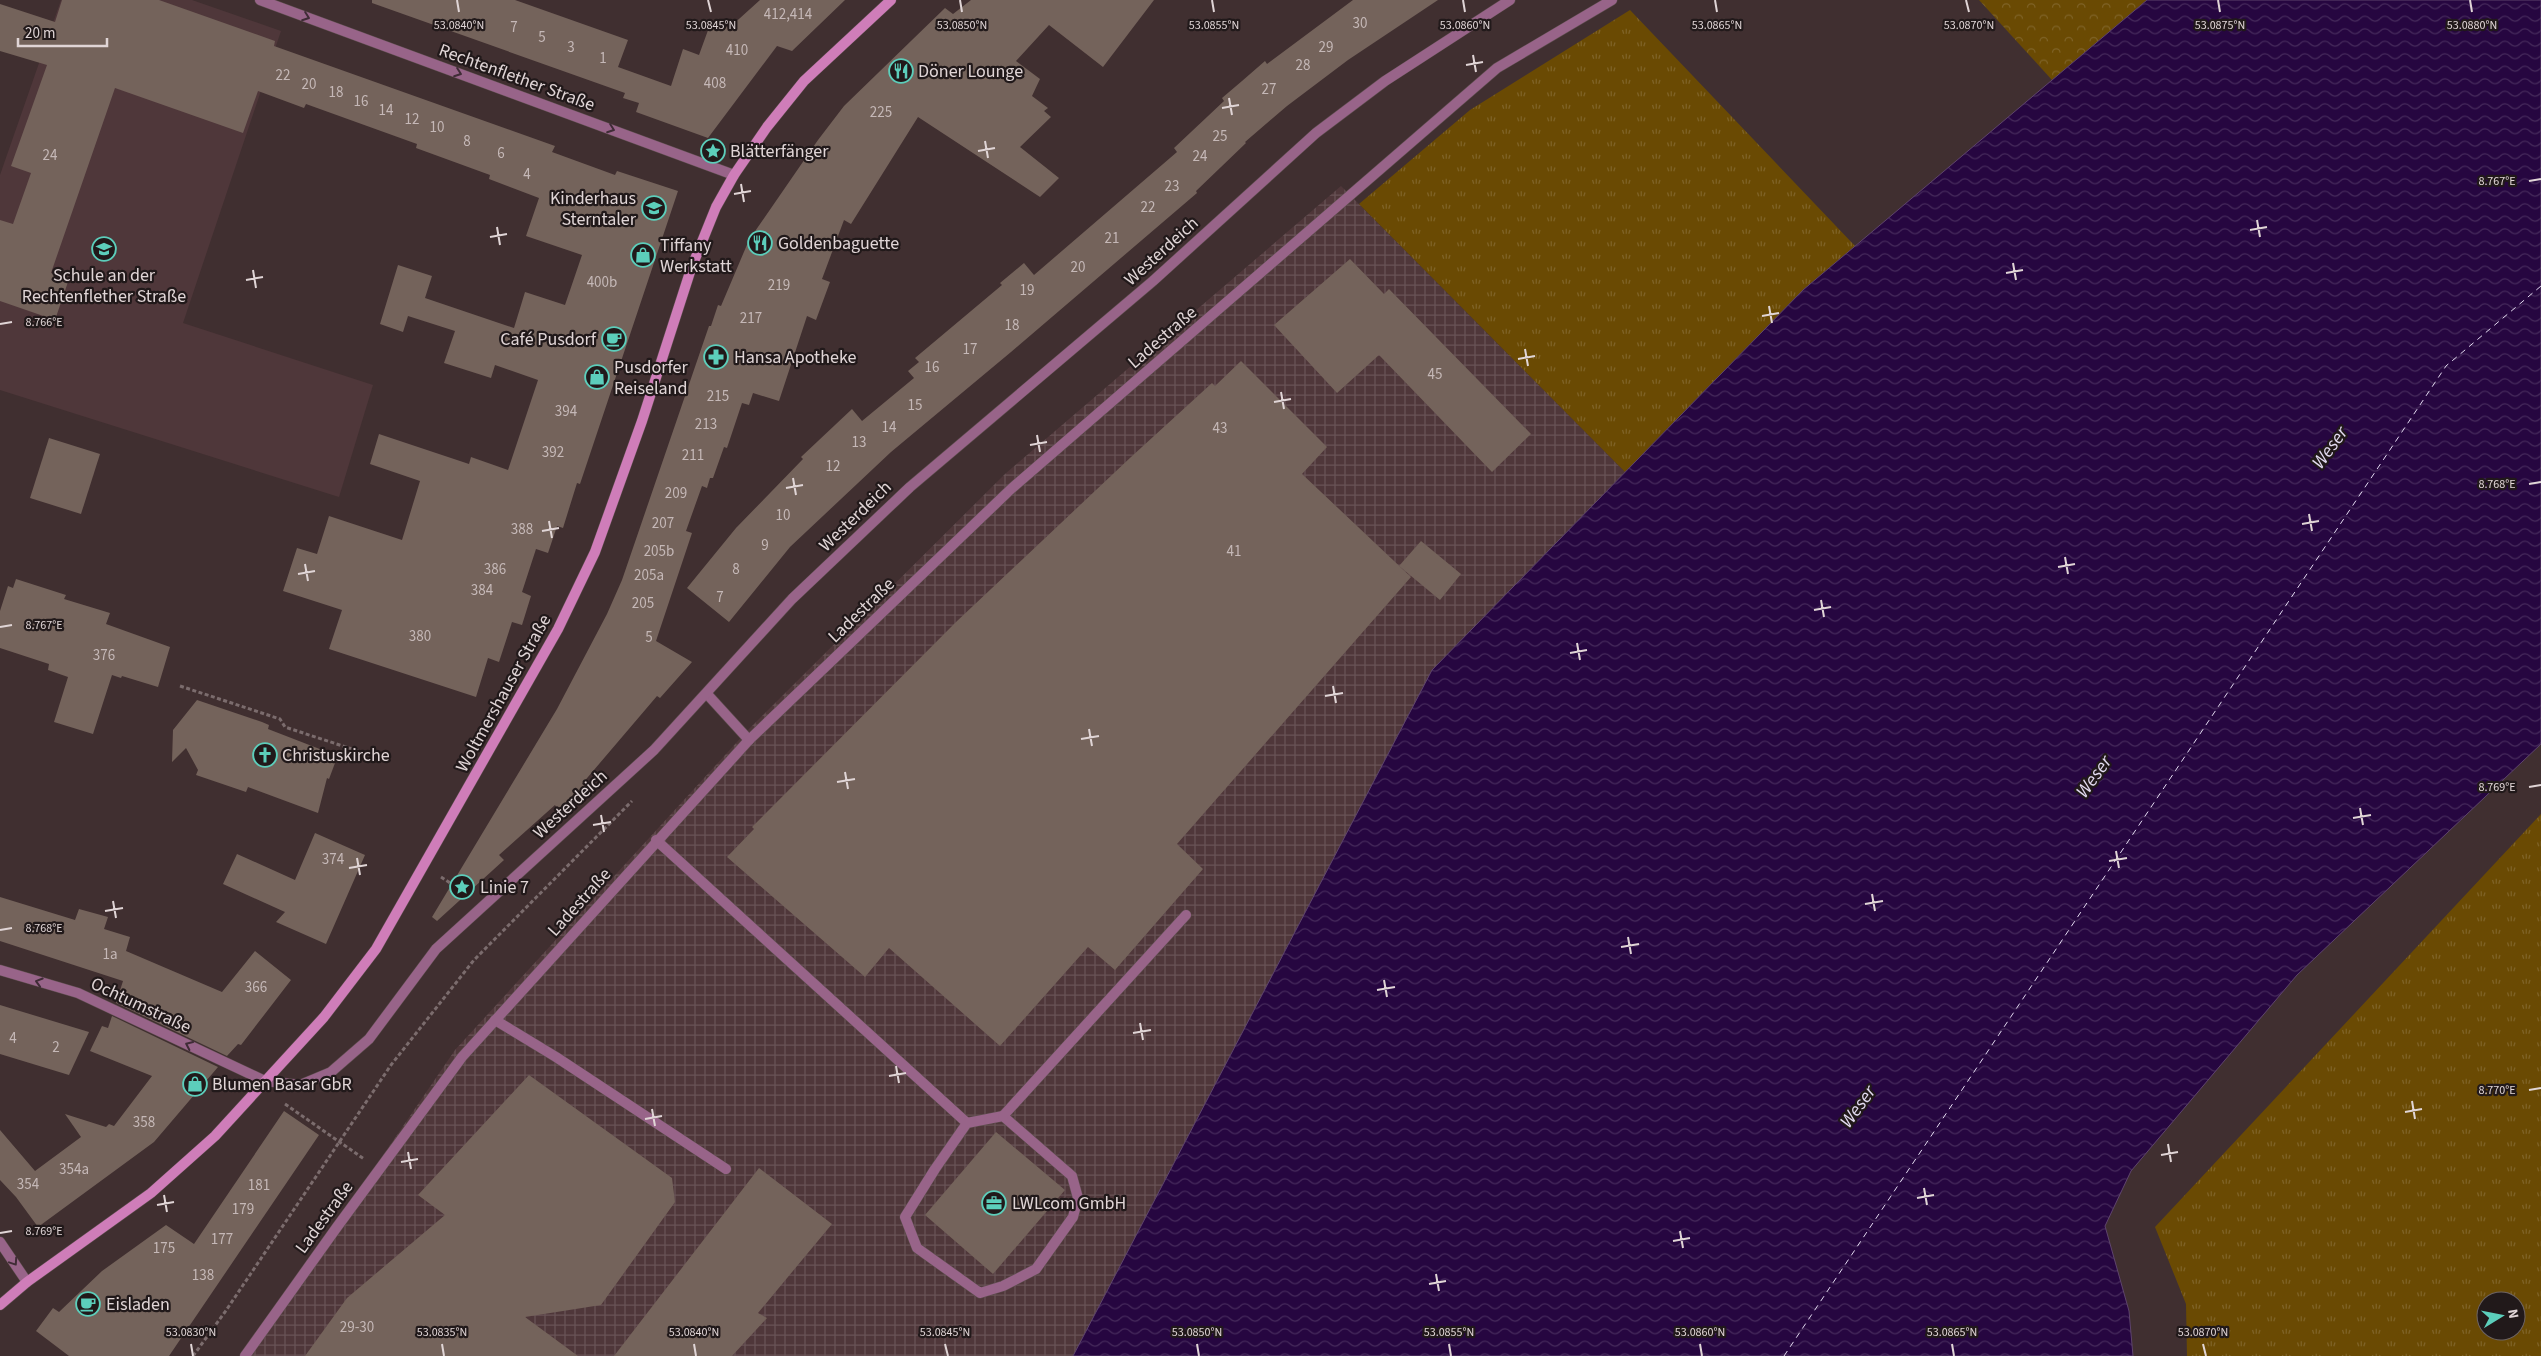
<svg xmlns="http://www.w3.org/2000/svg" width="2541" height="1356" viewBox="0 0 2541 1356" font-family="'Source Sans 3',sans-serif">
  <defs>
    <pattern id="industrial-grid" width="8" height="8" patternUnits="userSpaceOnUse" patternTransform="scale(1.25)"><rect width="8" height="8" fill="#4f373a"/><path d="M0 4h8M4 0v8" fill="none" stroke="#685356"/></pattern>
    <pattern id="grass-tufts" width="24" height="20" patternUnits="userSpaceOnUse" patternTransform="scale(1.25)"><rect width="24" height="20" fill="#6a4a03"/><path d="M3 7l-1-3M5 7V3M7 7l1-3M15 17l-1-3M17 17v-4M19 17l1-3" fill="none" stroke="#7f6327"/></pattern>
    <pattern id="park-crowns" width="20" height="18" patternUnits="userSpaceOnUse" patternTransform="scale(1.25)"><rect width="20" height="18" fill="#6a4a03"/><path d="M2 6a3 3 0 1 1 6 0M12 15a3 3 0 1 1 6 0" fill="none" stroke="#7f6327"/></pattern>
    <pattern id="water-waves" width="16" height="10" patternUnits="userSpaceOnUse" patternTransform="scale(1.25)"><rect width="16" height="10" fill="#260640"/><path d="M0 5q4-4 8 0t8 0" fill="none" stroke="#45295b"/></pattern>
  </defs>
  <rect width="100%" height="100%" fill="#402f30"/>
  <path fill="#4f373a" d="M61,0h131l89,31 -98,292 190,62 -34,112 -339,-107v-215z"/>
  <path fill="url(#industrial-grid)" d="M1341,186l284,286 -193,198 -359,686h-827l209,-306 293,-320 257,-256z"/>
  <g fill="url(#grass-tufts)" fill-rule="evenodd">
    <path d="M1630,10l225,236 -52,44 -178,182 -266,-268 111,-94z"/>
    <path d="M2541,814v542h-354l-1,-52 -31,-77zM2486,1301h30v30h-30z"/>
  </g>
  <path fill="url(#park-crowns)" d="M1979,0h168l-95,80z"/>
  <path fill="url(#water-waves)" stroke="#5e446d" d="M2147,0h394v744l-244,231 -166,196 -26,55 24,85 4,45h-1060l359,-686 371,-380z"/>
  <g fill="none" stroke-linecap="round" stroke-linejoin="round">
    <path stroke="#e3dbf1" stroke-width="1" stroke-dasharray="6 5" stroke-linecap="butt" d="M1784,1356l662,-990 95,-80"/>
  </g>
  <g fill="#74635b">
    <path d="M62,0h97l116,41 -1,5 281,100 -3,6 63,23 2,-4 61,20 -98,293 -3,-1 -14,45 -6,-2 -9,27 -12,-4 -14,43 9,4 -9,29 -10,-3 -13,40 -11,-4 -12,39 -147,-48 13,-39 -59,-19 14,-43 20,6 12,-38 73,24 18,-59 -50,-17 9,-30 90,30 2,-7 37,13 30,-90 -43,-15 -4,13 -47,-15 11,-32 -47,-15 -5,16 -23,-8 18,-59 34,11 -7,22 89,30 11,-36 40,13 17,-50 -56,-19 13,-38 -50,-19 1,-4 -74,-27 1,-4 -111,-40 -2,4 -46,-17 -15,42 -128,-45 -64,185 18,6 -14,41 -55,-19v-81l13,4 18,-51 -20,-7 36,-101 -47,-14v-47l55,18z"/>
    <path d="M372,0h143l113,40 -10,27 53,19 12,-37 16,6 12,-33 18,6 31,-28h85l-53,51 -15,-5 -69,92 -72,-26 3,-9 -16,-5 2,-5 -253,-90z"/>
    <path d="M971,0h183l-51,67 -54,-42 -33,36 24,18 -8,17 16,12 -4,3 7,6 -31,30 39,31 -19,19 -122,-80 -67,107 -7,-4 -22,59 8,3 -14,38 -9,-4 -28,85 -26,-8 -4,12 -7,-2 -15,45 -3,-1 -11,31h-3l-3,10 -5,-2 -16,45 6,2 -36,108 36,21 -32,36 -3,-2 -75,88 9,6 -33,20 -3,-5 -56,50 5,5 -67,61 -5,-4 125,-208 50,-95 15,-34 87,-254h2l7,-21 3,1 28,-66 69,-100 26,-34 101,-98 8,6z"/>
    <path d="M1353,0h85l-90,60 -61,46 -42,36 1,1 -50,48 1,2 -186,159 -120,100 -101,95 -61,75 -42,-34 49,-60 67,-69 -2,-2 51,-48 10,12 52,-43 -6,-7 11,-9 -4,-4 87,-73 -2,-2 24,-20 10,12 143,-123 -3,-4 50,-47 -2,-3 20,-17 23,-20 2,3z"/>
    <path d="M1350,259l34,35 5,-5 142,145 -39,38 -113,-117 -42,38 -63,-68z"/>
    <path d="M1241,361l86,86 -25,27 109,103 -234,267 26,25 -88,101 -27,-23 -88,99 -111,-98 -24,29 -138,-120 27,-28 -2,-2 204,-205 175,-165 81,-74 3,3z"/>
    <path d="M49,438l51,16 -19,60 -51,-16z"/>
    <path d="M1421,541l40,33 -21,26 -41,-34z"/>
    <path d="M16,579l50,16 -2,4 46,14 -4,11 64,23 -12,40 -36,-11 -1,2 -9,-3 -19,59 -39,-12 14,-45 -20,-7 1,-6 -49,-16v-37l8,-25 5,2z"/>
    <path d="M197,700l65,22 7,3 -1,4 62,24 5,10 -6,16 -2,-1 -9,35 -70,-26 -2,5 -50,-17 2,-5 -12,-22 -14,14 1,-32z"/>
    <path d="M315,833l50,22 -39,89 -50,-22 9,-10 -62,-28 14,-30 58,26z"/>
    <path d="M0,897l75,23 4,-11 29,8 -4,12 26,8 -4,14 96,41 33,-41 36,29 -50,65 -3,-1 -11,12 -111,-53 7,-22 -123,-40z"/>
    <path d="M0,1005l89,27 -20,43 -69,-21z"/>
    <path d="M112,1016l106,51 -64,75 -116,85 -22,-30 -16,-17v-50l35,41 46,-34 -16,-23 41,13 3,-3 5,2 38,-50 -62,-25 12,-25 6,2z"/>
    <path d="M529,1075l143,103 3,24 -74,103 -76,12 53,39h-273l42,-58 98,-83 -27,-20z"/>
    <path d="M284,1111l35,24 -150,221h-100l-33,-25 17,-23 6,4 43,-41 64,-46 28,19z"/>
    <path d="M996,1132l69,58 -72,84 -68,-59z"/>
    <path d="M759,1168l73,56 -74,89 9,5 -35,38h-118z"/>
  </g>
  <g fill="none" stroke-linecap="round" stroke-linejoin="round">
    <g stroke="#5d4d4e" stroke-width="11">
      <g id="lane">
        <path d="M656,840l311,283 -32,46 -30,48 12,31 63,45 23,-7 33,-17 37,-52 5,-19 -6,-22 -69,-60 -36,7"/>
        <path d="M495,1020l61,37 170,112"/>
        <path d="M1003,1116l183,-201"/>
      </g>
    </g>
    <g stroke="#5d4d4e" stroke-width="11">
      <g id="street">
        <path d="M260,0l474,175"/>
        <path d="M707,694l42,46"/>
        <path d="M0,970l78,23 187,88 35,4 31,-13 38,-33 67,-90 218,-199 138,-151 118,-112 243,-206 163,-148 69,-52 125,-81"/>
        <path d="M0,1242l27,40"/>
        <path d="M245,1356l92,-129 125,-170 287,-317 262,-251 486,-421 115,-68"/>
      </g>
    </g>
    <g stroke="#5d4d4e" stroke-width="11">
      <path id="secondary" d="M0,1305l27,-23 124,-89 64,-57 109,-119 52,-68 182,-320 37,-77 47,-131 49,-152 25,-62 18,-32 33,-48 37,-46 87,-81"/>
    </g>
    <g stroke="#7b6c6d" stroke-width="3" stroke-dasharray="4 2.5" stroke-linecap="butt">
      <path d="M180,686l100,33 5,8 79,26"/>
      <path d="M441,877l26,17"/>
      <path d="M285,1104l79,55"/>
      <path d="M193,1356l32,-44 166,-247 83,-105 158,-159"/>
    </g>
    <use href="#lane" stroke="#986489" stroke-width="10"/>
    <use href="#street" stroke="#986489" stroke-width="10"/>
    <use href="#secondary" stroke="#cf7db9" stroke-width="10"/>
  </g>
  <defs><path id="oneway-chevron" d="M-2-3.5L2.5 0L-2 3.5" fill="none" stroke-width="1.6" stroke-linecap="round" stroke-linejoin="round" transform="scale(1.25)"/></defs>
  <g stroke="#3f2c36">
    <use href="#oneway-chevron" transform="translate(306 17) rotate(20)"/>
    <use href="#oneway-chevron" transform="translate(458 73) rotate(20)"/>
    <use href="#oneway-chevron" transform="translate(611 129) rotate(20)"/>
    <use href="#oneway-chevron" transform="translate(39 982) rotate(-163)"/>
    <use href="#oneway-chevron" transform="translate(189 1045) rotate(-155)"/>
    <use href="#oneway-chevron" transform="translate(14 1262) rotate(56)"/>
  </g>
  <path fill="none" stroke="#e0d5d6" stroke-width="2" d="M457,0l2,12M708,0l3,12M960,0l2,12M1212,0l2,12M1463,0l2,12M1715,0l2,12M1966,0l3,12M2218,0l2,12M2470,0l2,12M1473,55l3,17M1466,65l17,-3M1229,98l3,17M1222,108l17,-3M985,141l3,17M978,151l17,-3M2529,181l12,-2M741,184l3,18M734,194l17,-3M2257,220l3,17M497,227l3,18M2250,230l17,-3M490,237l17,-3M2013,263l3,17M253,270l3,18M2006,273l17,-3M246,280l17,-3M1769,306l3,17M1762,316l17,-3M0,324l12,-2M1525,349l3,17M1518,359l17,-3M1281,392l3,17M1274,402l17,-3M1037,435l3,17M1030,445l17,-3M793,478l3,17M2529,484l12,-2M786,488l17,-3M2309,514l3,17M549,521l3,17M2302,524l17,-3M542,531l17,-3M2065,557l3,17M305,564l3,17M2058,567l17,-3M298,574l17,-3M1821,600l3,17M1814,610l17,-3M0,627l12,-2M1577,643l3,17M1570,653l17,-3M1333,686l3,17M1325,696l18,-3M1089,729l3,17M1081,739l18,-3M845,772l3,17M837,782l18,-3M2529,787l12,-2M2360,808l3,17M601,815l3,17M2353,818l18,-3M593,825l18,-3M2116,851l3,17M357,858l3,17M2109,861l18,-3M349,868l18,-3M1872,894l3,17M113,901l3,17M1865,904l18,-3M105,911l18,-3M0,930l12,-2M1628,937l3,17M1621,947l18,-3M1384,980l3,17M1377,990l18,-3M1140,1023l3,17M1133,1033l18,-3M896,1066l3,17M889,1076l17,-3M2529,1090l12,-2M2412,1101l3,18M652,1109l3,17M2405,1112l17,-3M645,1119l17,-3M2168,1144l3,18M408,1152l3,17M2161,1155l17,-3M401,1162l17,-3M1924,1188l3,17M164,1195l3,17M1917,1198l17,-3M157,1205l17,-3M1680,1231l3,17M0,1233l12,-2M1673,1241l17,-3M1436,1274l3,17M1429,1284l17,-3M191,1344l2,12M442,1344l2,12M694,1344l2,12M945,1344l3,12M1197,1344l2,12M1449,1344l2,12M1700,1344l2,12M1952,1344l2,12M2203,1344l3,12"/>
  <defs>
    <g id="restaurant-ring" transform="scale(1.25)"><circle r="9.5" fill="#21191a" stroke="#5ccebb" stroke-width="1.5"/><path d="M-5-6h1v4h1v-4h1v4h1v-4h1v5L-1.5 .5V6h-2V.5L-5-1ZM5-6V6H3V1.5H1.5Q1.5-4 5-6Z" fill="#5ccebb"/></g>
    <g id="sight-ring" transform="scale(1.25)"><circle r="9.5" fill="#21191a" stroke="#5ccebb" stroke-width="1.5"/><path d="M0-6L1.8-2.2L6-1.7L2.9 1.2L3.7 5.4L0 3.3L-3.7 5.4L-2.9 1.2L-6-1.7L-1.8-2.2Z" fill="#5ccebb"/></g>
    <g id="school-ring" transform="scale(1.25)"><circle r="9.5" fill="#21191a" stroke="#5ccebb" stroke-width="1.5"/><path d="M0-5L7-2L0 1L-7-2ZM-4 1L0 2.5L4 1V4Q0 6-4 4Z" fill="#5ccebb"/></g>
    <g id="shop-ring" transform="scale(1.25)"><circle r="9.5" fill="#21191a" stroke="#5ccebb" stroke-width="1.5"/><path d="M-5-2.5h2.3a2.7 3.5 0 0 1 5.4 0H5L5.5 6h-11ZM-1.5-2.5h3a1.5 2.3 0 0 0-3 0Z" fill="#5ccebb"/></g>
    <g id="cafe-ring" transform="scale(1.25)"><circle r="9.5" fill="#21191a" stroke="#5ccebb" stroke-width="1.5"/><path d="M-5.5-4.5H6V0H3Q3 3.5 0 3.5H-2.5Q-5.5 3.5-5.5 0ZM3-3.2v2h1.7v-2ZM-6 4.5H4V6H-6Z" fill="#5ccebb"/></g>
    <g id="pharmacy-ring" transform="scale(1.25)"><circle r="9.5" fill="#21191a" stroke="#5ccebb" stroke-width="1.5"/><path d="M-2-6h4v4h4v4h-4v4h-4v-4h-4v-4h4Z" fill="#5ccebb"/></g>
    <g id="church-ring" transform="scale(1.25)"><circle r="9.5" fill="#21191a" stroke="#5ccebb" stroke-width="1.5"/><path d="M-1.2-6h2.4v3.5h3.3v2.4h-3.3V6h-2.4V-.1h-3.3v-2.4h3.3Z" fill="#5ccebb"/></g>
    <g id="office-ring" transform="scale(1.25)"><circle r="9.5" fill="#21191a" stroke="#5ccebb" stroke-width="1.5"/><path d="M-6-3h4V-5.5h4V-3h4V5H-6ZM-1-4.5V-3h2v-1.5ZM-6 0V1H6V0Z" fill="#5ccebb"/></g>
  </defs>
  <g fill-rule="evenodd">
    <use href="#restaurant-ring" x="901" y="71"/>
    <use href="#sight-ring" x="713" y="151"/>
    <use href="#school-ring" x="654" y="208"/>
    <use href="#restaurant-ring" x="760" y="243"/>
    <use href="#school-ring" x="104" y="249"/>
    <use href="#shop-ring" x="643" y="255"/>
    <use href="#cafe-ring" x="614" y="339"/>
    <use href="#pharmacy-ring" x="716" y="357"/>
    <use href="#shop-ring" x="597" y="377"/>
    <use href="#church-ring" x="265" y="755"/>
    <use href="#sight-ring" x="462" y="887"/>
    <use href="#shop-ring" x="195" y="1084"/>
    <use href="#office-ring" x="994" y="1203"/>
    <use href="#cafe-ring" x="88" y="1304"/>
  </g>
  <g text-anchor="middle" stroke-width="4.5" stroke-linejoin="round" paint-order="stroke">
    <g font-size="15" fill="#c5b8b7">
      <text x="788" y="19">412,414</text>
      <text x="1360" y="28">30</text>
      <text x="514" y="32">7</text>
      <text x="542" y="42">5</text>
      <text x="571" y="52">3</text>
      <text x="1326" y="52">29</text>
      <text x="737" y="55">410</text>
      <text x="603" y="63">1</text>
      <text x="1303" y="70">28</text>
      <text x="283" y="80">22</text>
      <text x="715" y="88">408</text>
      <text x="309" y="89">20</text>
      <text x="1269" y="94">27</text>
      <text x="336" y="97">18</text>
      <text x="361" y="106">16</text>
      <text x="386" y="115">14</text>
      <text x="881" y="117">225</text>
      <text x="412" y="124">12</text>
      <text x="437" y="132">10</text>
      <text x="1220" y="141">25</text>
      <text x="467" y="146">8</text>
      <text x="501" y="158">6</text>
      <text x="50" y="160">24</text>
      <text x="1200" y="161">24</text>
      <text x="527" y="179">4</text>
      <text x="1172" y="191">23</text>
      <text x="1148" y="212">22</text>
      <text x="1112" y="243">21</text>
      <text x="1078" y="272">20</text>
      <text x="602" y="287">400b</text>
      <text x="779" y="290">219</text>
      <text x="1027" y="295">19</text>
      <text x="751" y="323">217</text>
      <text x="1012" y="330">18</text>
      <text x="970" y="354">17</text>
      <text x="932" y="372">16</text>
      <text x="1435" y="379">45</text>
      <text x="718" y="401">215</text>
      <text x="915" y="410">15</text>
      <text x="566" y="416">394</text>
      <text x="706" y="429">213</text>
      <text x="889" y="432">14</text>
      <text x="1220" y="433">43</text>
      <text x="859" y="447">13</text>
      <text x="553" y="457">392</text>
      <text x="693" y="460">211</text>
      <text x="833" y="471">12</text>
      <text x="676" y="498">209</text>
      <text x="783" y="520">10</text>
      <text x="663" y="528">207</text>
      <text x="522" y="534">388</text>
      <text x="765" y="550">9</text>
      <text x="659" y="556">205b</text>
      <text x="1234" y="556">41</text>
      <text x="495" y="574">386</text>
      <text x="736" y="574">8</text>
      <text x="649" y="580">205a</text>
      <text x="482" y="595">384</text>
      <text x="720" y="602">7</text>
      <text x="643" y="608">205</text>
      <text x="420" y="641">380</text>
      <text x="649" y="642">5</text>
      <text x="104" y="660">376</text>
      <text x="333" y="864">374</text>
      <text x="110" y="959">1a</text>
      <text x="256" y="992">366</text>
      <text x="13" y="1043">4</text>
      <text x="56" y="1052">2</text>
      <text x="144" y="1127">358</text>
      <text x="74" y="1174">354a</text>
      <text x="28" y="1189">354</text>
      <text x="259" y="1190">181</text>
      <text x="243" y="1214">179</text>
      <text x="222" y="1244">177</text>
      <text x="164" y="1253">175</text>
      <text x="203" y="1280">138</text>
      <text x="357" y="1332">29-30</text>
    </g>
    <g font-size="18" fill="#e0d5d6" stroke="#21191a" text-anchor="start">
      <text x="918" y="77">Döner Lounge</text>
      <text x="730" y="157">Blätterfänger</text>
      <text x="636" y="204" text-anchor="end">Kinderhaus<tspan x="636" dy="21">Sterntaler</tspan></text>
      <text x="778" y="249">Goldenbaguette</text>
      <text x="660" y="251">Tiffany<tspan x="660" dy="21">Werkstatt</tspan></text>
      <text x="104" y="281" text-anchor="middle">Schule an der<tspan x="104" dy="21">Rechtenflether Straße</tspan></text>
      <text x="596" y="345" text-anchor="end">Café Pusdorf</text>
      <text x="734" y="363">Hansa Apotheke</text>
      <text x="614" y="373">Pusdorfer<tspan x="614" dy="21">Reiseland</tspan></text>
      <text x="282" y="761">Christuskirche</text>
      <text x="480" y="893">Linie 7</text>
      <text x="212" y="1090">Blumen Basar GbR</text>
      <text x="1012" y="1209">LWLcom GmbH</text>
      <text x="106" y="1310">Eisladen</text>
    </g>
    <g font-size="18" fill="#e0d5d6" stroke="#21191a">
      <text transform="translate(517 77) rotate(20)" y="6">Rechtenflether Straße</text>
      <text transform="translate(1161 251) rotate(-42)" y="6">Westerdeich</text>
      <text transform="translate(1162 337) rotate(-41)" y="6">Ladestraße</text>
      <text transform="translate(855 516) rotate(-44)" y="6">Westerdeich</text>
      <text transform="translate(861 610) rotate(-44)" y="6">Ladestraße</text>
      <text transform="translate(503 693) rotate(-61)" y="6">Woltmershauser Straße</text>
      <text transform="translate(570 804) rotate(-42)" y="6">Westerdeich</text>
      <text transform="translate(579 902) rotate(-48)" y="6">Ladestraße</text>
      <text transform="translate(141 1005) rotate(25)" y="6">Ochtumstraße</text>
      <text transform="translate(324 1217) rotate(-54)" y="6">Ladestraße</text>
    </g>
    <g font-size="19" font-style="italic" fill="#e3dbf1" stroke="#21191a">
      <text transform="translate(2329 447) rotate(-54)" y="7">Weser</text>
      <text transform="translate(2093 776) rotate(-54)" y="7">Weser</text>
      <text transform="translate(1857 1106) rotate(-54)" y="7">Weser</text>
    </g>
  </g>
  <g font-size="12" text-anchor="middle" fill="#e0d5d6" stroke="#21191a" stroke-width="4.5" stroke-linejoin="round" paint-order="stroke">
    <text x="459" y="29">53.0840°N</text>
    <text x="711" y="29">53.0845°N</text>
    <text x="962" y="29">53.0850°N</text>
    <text x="1214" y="29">53.0855°N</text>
    <text x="1465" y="29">53.0860°N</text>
    <text x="2220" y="29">53.0875°N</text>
    <text x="2472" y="29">53.0880°N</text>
    <text x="1717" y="29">53.0865°N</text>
    <text x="1969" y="29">53.0870°N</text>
    <text x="2497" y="185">8.767°E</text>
    <text x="44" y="326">8.766°E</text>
    <text x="2497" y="488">8.768°E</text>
    <text x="44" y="629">8.767°E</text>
    <text x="2497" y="791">8.769°E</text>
    <text x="44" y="932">8.768°E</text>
    <text x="2497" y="1094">8.770°E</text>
    <text x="44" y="1235">8.769°E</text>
    <text x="191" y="1336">53.0830°N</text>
    <text x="442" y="1336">53.0835°N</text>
    <text x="694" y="1336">53.0840°N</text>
    <text x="945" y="1336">53.0845°N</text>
    <text x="1197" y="1336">53.0850°N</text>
    <text x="1449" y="1336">53.0855°N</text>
    <text x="1700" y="1336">53.0860°N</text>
    <text x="1952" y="1336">53.0865°N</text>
    <text x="2203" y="1336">53.0870°N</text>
  </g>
  <g transform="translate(2501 1316) rotate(80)"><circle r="24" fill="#21191a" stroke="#6d6465"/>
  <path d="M0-4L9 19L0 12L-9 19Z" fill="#5ccebb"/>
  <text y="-8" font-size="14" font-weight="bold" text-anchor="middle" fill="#e0d5d6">N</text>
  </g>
  <path d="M18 38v8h89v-8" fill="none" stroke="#e0d5d6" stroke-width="2.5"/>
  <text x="25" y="38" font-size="15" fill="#e0d5d6" stroke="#21191a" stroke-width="4" paint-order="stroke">20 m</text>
</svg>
